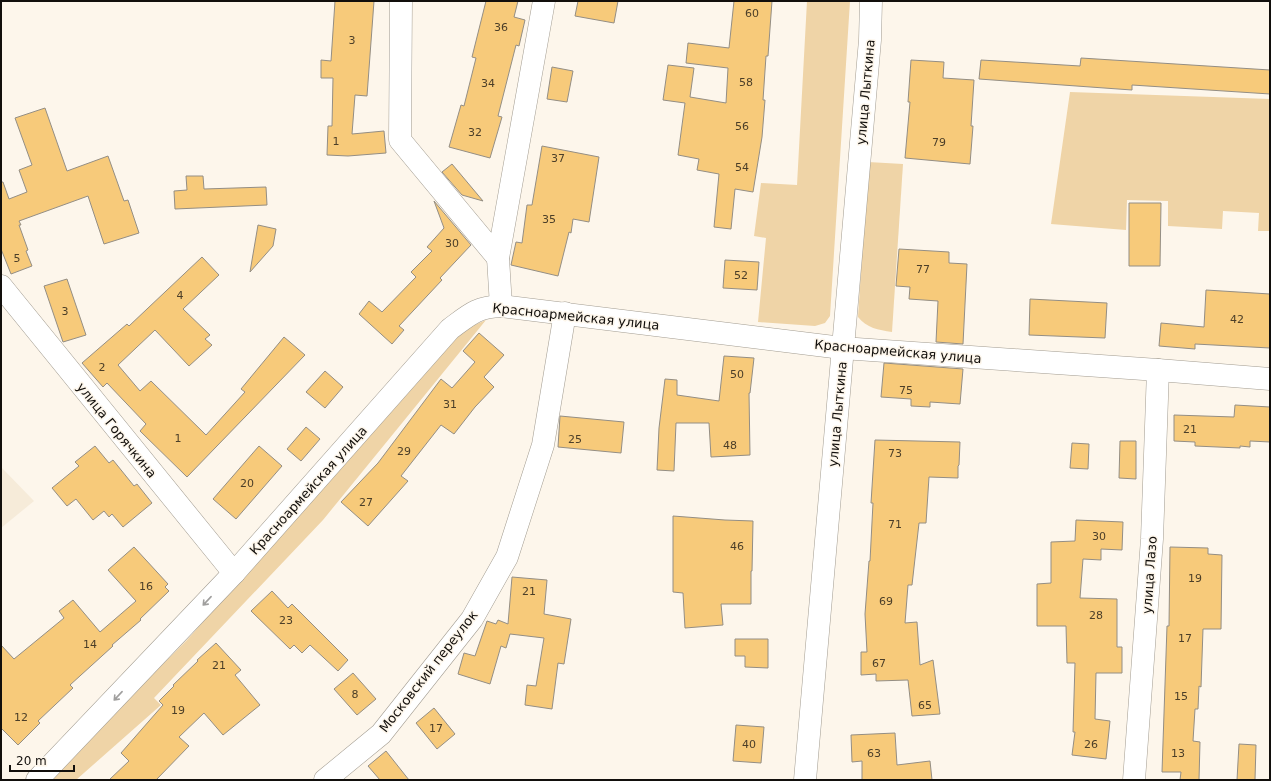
<svg xmlns="http://www.w3.org/2000/svg" width="1271" height="781" viewBox="0 0 1271 781" font-family="'DejaVu Sans',sans-serif">
  <rect width="100%" height="100%" fill="#fdf6eb"/>
  <path fill="#f6ebd9" d="M1,467l33,34 -33,27z"/>
  <g fill="#efd4a7">
    <path d="M807,1h43l-20,315 -5,7 -10,3 -57,-4 8,-84 -12,-2 7,-53 36,2z"/>
    <path d="M1070,92l200,7v132h-12l1,-18 -36,-2 -1,18 -54,-3v-25l-41,-1 -1,30 -75,-6z"/>
    <path d="M868,162l35,2 -11,168c-14,-2 -25,-4 -34,-15z"/>
    <path d="M486,320l-163,200 -169,178 7,7 -85,75h-29l140,-140 266,-302 12,-9z"/>
  </g>
  <g fill="#f7ca7a" stroke="#948e84">
    <path d="M335,1h39l-7,95 -12,-1 -3,39 32,-3 2,22 -38,3 -21,-1 1,-29h4l1,-48h-12v-18l10,1z"/>
    <path d="M486,1h32l-4,16 11,3 -6,26 -3,-1 -18,71 4,1 -12,41 -41,-11 12,-42 3,1 12,-48 -4,-1z"/>
    <path d="M578,1h40l-4,22 -39,-7z"/>
    <path d="M734,1h38l-4,55h-2l-3,44h2l-3,37 -9,55 -18,-3 -4,40 -17,-2 5,-53 -22,-4 2,-11 -21,-4 7,-52 -22,-3 5,-35 26,3 -4,29 36,6 2,-35 -42,-5 2,-20 41,5z"/>
    <path d="M1081,58l189,12v24l-138,-9v5l-153,-11 2,-19 99,6z"/>
    <path d="M911,60l33,2 -1,16 31,2 -3,46h2l-3,38 -65,-6 5,-56h-2z"/>
    <path d="M552,67l21,4 -6,31 -20,-3z"/>
    <path d="M45,108l22,63 41,-15 16,45 4,-1 11,33 -35,11 -16,-48 -69,25 2,4h-2l9,25 -2,1 6,15 -21,8 -10,-25v-67h2l6,17 18,-7 -8,-22 13,-5 -17,-47z"/>
    <path d="M542,146l57,11 -10,65 -16,-3 -2,14 -2,-1 -11,44 -47,-11 5,-23 6,1 5,-38h5z"/>
    <path d="M452,164l31,37 -21,-6 -20,-23z"/>
    <path d="M186,176h17l1,13 62,-2 1,18 -92,4 -1,-18 13,-1z"/>
    <path d="M434,201l37,44 -31,33 2,2 -43,46 5,4 -12,14 -33,-30 10,-13 13,11 34,-35 -5,-5 21,-21 -5,-4 17,-19z"/>
    <path d="M1129,203h32l-1,63h-31z"/>
    <path d="M258,225l18,4 -3,17 -23,26z"/>
    <path d="M899,249l50,3v11l18,1 -4,80 -27,-2 2,-41 -29,-2 1,-12 -14,-1z"/>
    <path d="M202,257l17,18 -36,34 27,26 -5,4 7,6 -23,21 -34,-36 -37,35 22,26 11,-10 55,54 39,-43 -4,-3 43,-52 21,18 -118,122 -47,-46 6,-7 -39,-41 -4,4 -21,-24 45,-39 2,2z"/>
    <path d="M725,260l34,2 -2,28 -34,-2z"/>
    <path d="M67,279l19,56 -23,7 -19,-56z"/>
    <path d="M1206,290l64,4v54l-75,-4v5l-36,-3 2,-23 43,4z"/>
    <path d="M1030,299l77,4 -2,35 -76,-3z"/>
    <path d="M479,333l25,22 -20,22 10,10 -19,20 -21,27 -13,-9 -40,51 7,5 -40,45 -27,-24 37,-39 63,-84 11,9 23,-26 -12,-11z"/>
    <path d="M724,356l30,2 -4,35h-1l1,62 -39,2 -2,-34h-33l-2,48 -17,-1 2,-42 6,-49 12,1v15l42,6z"/>
    <path d="M884,363l79,6 -3,35 -30,-2v5l-19,-1v-7l-30,-2z"/>
    <path d="M325,371l18,16 -18,21 -19,-16z"/>
    <path d="M1235,405l35,2v35l-20,-1v6l-10,-1v2l-45,-2v-4l-21,-1v-26l60,2z"/>
    <path d="M560,416l64,6 -3,31 -63,-6z"/>
    <path d="M306,427l14,12 -19,22 -14,-12z"/>
    <path d="M875,440l85,2 -1,23 -1,1v12l-29,-1 -3,46h-7l-7,62h-4l-3,38 12,-1 3,43 13,-5 7,54 -28,2 -4,-36 -32,1v-7l-15,1v-23h6l-2,-38 4,-53h1l3,-58h-2z"/>
    <path d="M1120,441h16v38l-17,-1z"/>
    <path d="M1072,443l17,1 -1,25 -18,-1z"/>
    <path d="M95,446l14,17 4,-3 21,26 3,-2 15,19 -29,24 -11,-13 -3,3 -5,-6 -11,9 -17,-21 -9,7 -15,-18 27,-22 -4,-4z"/>
    <path d="M259,446l23,20 -46,53 -23,-20z"/>
    <path d="M673,516l52,4 28,1 -1,50h-1v33h-30l2,21 -38,3 -2,-35 -10,-1z"/>
    <path d="M1076,520l47,2 -1,28 -21,-1v11l-18,-1 -3,39 37,1v48h5v26h-26l-1,46 15,2 -4,38 -34,-4 3,-23h-2l2,-69h-8l-1,-37h-29v-42l14,-1v-41l24,-1z"/>
    <path d="M134,547l34,37 -3,3 4,4 -29,28 1,1 -29,25 1,1 -43,39 3,3 -35,33 2,2 -22,22 -17,-17v-83l13,14 50,-41 -5,-7 14,-11 27,32 36,-31 -28,-31z"/>
    <path d="M1170,547l38,1v6l14,1 -1,74h-18l-2,58 -2,-1 -1,23h-3l-2,32 7,1 -1,38h-19l1,-8h-19l5,-146h2z"/>
    <path d="M512,577l35,3 -3,34 27,5 -7,45 -6,-1 -6,46 -27,-4 2,-20 9,1 8,-48 -34,-4 -4,14 -5,-2 -11,38 -32,-10 6,-21 11,3 12,-35 9,3 2,-4 10,4z"/>
    <path d="M272,591l16,17 4,-4 56,56 -10,11 -28,-26 -8,8 -8,-8 -4,4 -39,-38z"/>
    <path d="M735,639h33v29l-23,-1v-11h-10z"/>
    <path d="M216,643l25,27 -6,5 25,30 -37,30 -19,-22 -25,24 10,9 -33,34h-47l20,-19 -8,-8 42,-48 -4,-4 15,-15 -1,-1 25,-24 -1,-1z"/>
    <path d="M353,673l23,26 -19,16 -23,-26z"/>
    <path d="M434,708l21,26 -18,15 -21,-26z"/>
    <path d="M736,725l28,2 -3,36 -28,-2z"/>
    <path d="M895,733l2,32 33,-4 2,19h-70v-19l-10,1 -1,-27z"/>
    <path d="M1239,744l17,1 -1,35h-18z"/>
    <path d="M386,751l23,29h-29l-12,-14z"/>
  </g>
  <g fill="none" stroke-linecap="round" stroke-linejoin="round">
    <g stroke="#a29c91" stroke-width="23">
      <g id="minor">
        <path d="M401,1l-1,139 98,118 46,-257"/>
        <path d="M498,258l3,48"/>
        <path d="M1,286l233,287"/>
        <path d="M37,780l197,-207 216,-244c19,-14 26,-22 51,-23l341,42 316,22 112,9"/>
        <path d="M325,780l56,-46 91,-115 35,-62 36,-112 22,-132"/>
        <path d="M805,780c24,-247 42,-494 65,-740l1,-39"/>
        <path d="M1134,780l18,-241 6,-169"/>
      </g>
    </g>
    <use href="#minor" stroke="#fff" stroke-width="22"/>
  </g>
  <defs><path id="oneway-shaft" d="M-6 0H5M1.5-3L5.5 0L1.5 3" fill="none" stroke-width="1.6" stroke-linecap="round" stroke-linejoin="round"/></defs>
  <g stroke="#a09f9e">
    <use href="#oneway-shaft" transform="translate(207 601) rotate(133)"/>
    <use href="#oneway-shaft" transform="translate(118 696) rotate(133)"/>
  </g>
  <g text-anchor="middle" stroke-width="3" stroke-linejoin="round" paint-order="stroke">
    <g font-size="11" fill="#4b3e28">
      <text x="752" y="17">60</text>
      <text x="501" y="31">36</text>
      <text x="352" y="44">3</text>
      <text x="746" y="86">58</text>
      <text x="488" y="87">34</text>
      <text x="742" y="130">56</text>
      <text x="475" y="136">32</text>
      <text x="336" y="145">1</text>
      <text x="939" y="146">79</text>
      <text x="558" y="162">37</text>
      <text x="742" y="171">54</text>
      <text x="549" y="223">35</text>
      <text x="452" y="247">30</text>
      <text x="17" y="262">5</text>
      <text x="923" y="273">77</text>
      <text x="741" y="279">52</text>
      <text x="180" y="299">4</text>
      <text x="65" y="315">3</text>
      <text x="1237" y="323">42</text>
      <text x="102" y="371">2</text>
      <text x="737" y="378">50</text>
      <text x="906" y="394">75</text>
      <text x="450" y="408">31</text>
      <text x="1190" y="433">21</text>
      <text x="178" y="442">1</text>
      <text x="575" y="443">25</text>
      <text x="730" y="449">48</text>
      <text x="404" y="455">29</text>
      <text x="895" y="457">73</text>
      <text x="247" y="487">20</text>
      <text x="366" y="506">27</text>
      <text x="895" y="528">71</text>
      <text x="1099" y="540">30</text>
      <text x="737" y="550">46</text>
      <text x="1195" y="582">19</text>
      <text x="146" y="590">16</text>
      <text x="529" y="595">21</text>
      <text x="886" y="605">69</text>
      <text x="1096" y="619">28</text>
      <text x="286" y="624">23</text>
      <text x="1185" y="642">17</text>
      <text x="90" y="648">14</text>
      <text x="879" y="667">67</text>
      <text x="219" y="669">21</text>
      <text x="355" y="698">8</text>
      <text x="1181" y="700">15</text>
      <text x="925" y="709">65</text>
      <text x="178" y="714">19</text>
      <text x="21" y="721">12</text>
      <text x="436" y="732">17</text>
      <text x="749" y="748">40</text>
      <text x="1091" y="748">26</text>
      <text x="874" y="757">63</text>
      <text x="1178" y="757">13</text>
    </g>
    <g font-size="13" fill="#120f0c" stroke="#fdf6eb">
      <text transform="translate(865 92) rotate(-85)" y="5">улица Лыткина</text>
      <text transform="translate(576 316) rotate(6)" y="5">Красноармейская улица</text>
      <text transform="translate(898 351) rotate(5)" y="5">Красноармейская улица</text>
      <text transform="translate(837 414) rotate(-85)" y="5">улица Лыткина</text>
      <text transform="translate(117 430) rotate(51)" y="5">улица Горячкина</text>
      <text transform="translate(308 490) rotate(-48)" y="5">Красноармейская улица</text>
      <text transform="translate(1149 575) rotate(-86)" y="5">улица Лазо</text>
      <text transform="translate(428 671) rotate(-52)" y="5">Московский переулок</text>
    </g>
  </g>
  <rect width="1271" height="781" fill="none" stroke="#120f0c" stroke-width="4"/>
  <path d="M10 765v6h64v-6" fill="none" stroke="#120f0c" stroke-width="2"/>
  <text x="16" y="765" font-size="12" fill="#120f0c" stroke="#fdf6eb" stroke-width="3" paint-order="stroke">20 m</text>
</svg>
